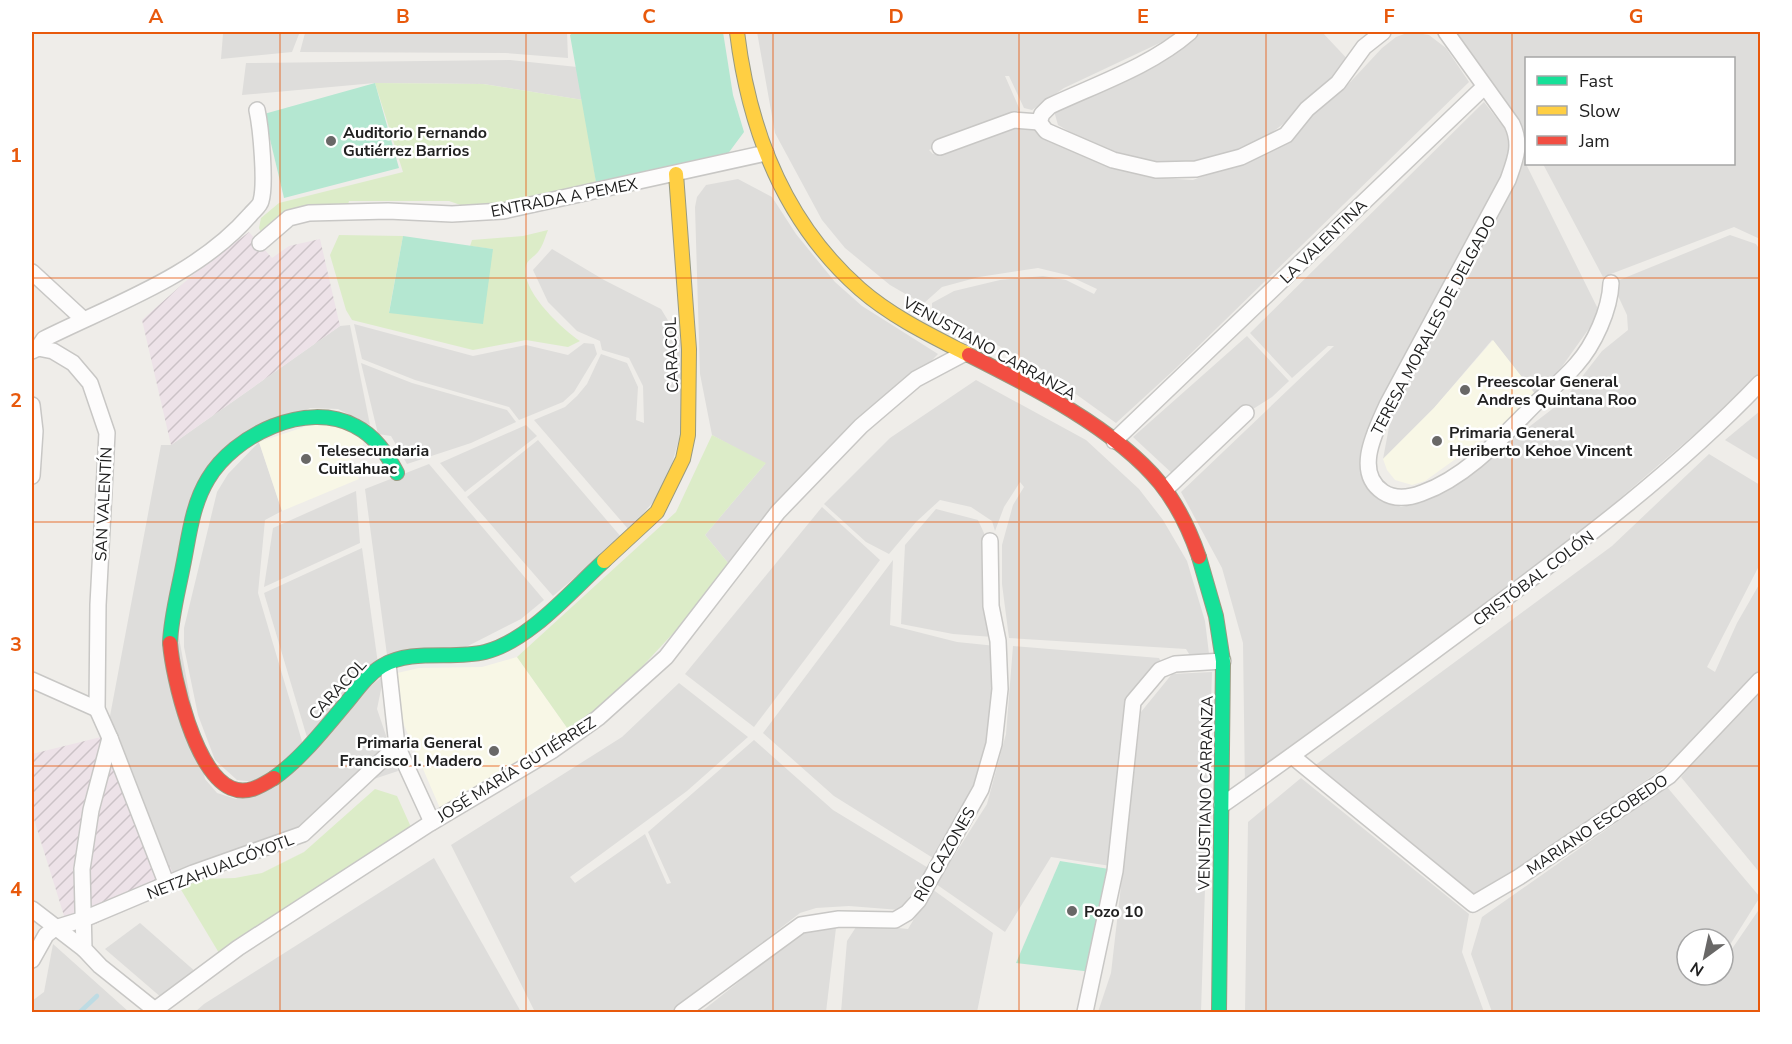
<svg xmlns="http://www.w3.org/2000/svg" width="1792" height="1044" viewBox="0 0 1792 1044" font-family="'Nunito Sans',sans-serif">
  <defs>
    <pattern id="industrial-furrows" width="10" height="10" patternUnits="userSpaceOnUse" patternTransform="scale(1.5)"><rect width="10" height="10" fill="#ede2e8"/><path d="M-1 1l2-2M0 10L10 0M9 11l2-2" fill="none" stroke="#cbc2c7"/></pattern>
  </defs>
  <rect width="100%" height="100%" fill="#efede9"/>
  <g fill="#dedddb">
    <path d="M377,32h190l1,26 -62,-5 -206,-1 5,-19z"/>
    <path d="M757,32h426l-119,56 -32,22 -8,-2 -15,-32h-4l15,34 -91,40 4,4 92,-35 83,46 40,12 45,3 74,-28 74,-60 41,-44 14,-11 14,-5 19,3 17,13 23,34 -294,287 -59,54 -79,-57 -105,-55v-8l22,-12 46,-11 43,-4 23,4 28,14 3,-5 -30,-14 -29,-7 -59,9 -37,10 -19,17 -33,-19 -45,-37 -23,-28 -47,-87z"/>
    <path d="M1198,32h124l30,32 -26,27 -65,50 -28,14 -32,8h-46l-22,-4 -47,-18 -28,-16 -4,-14 127,-64z"/>
    <path d="M1447,32h313v207l-26,-12 -131,50 -60,-113h191v-106h-208v76l-55,-78z"/>
    <path d="M223,34h76l-7,18 -71,7z"/>
    <path d="M510,60l67,7 6,33 -100,-16 -108,-1 -133,12 4,-32z"/>
    <path d="M1484,102l31,40 1,14 -143,263 2,74 26,14 20,-4 43,-26 100,-77 38,-49 26,-21 -1,-15 -15,-32 118,-48 26,9 4,6v128l-156,134 -123,100 -236,176 -2,-145 -21,-75 -41,-76 153,-146h-6l-36,32 -42,-45z"/>
    <path d="M1524,160l76,153 -61,86 -47,-59 -58,68 -51,51 9,-48 118,-219z"/>
    <path d="M738,179l34,18 24,37 39,48 27,24 76,48 -205,215 -28,-34 60,-71 -53,-29 -12,-61 -5,-167 2,-10 9,-12z"/>
    <path d="M552,249l52,31 57,29 20,33 3,80 -19,66 -36,42 -95,-110 31,-13 12,-11 10,-12 14,-30 26,9 11,24 -2,33 8,3 -1,-37 -14,-28 -27,-8 -2,-9 -23,-10 -29,-29 -15,-32z"/>
    <path d="M354,324l119,32 53,-11 42,10 16,-12 10,1 3,10 -23,38 -11,10 -44,18 -10,-13 -94,-27 -53,-21z"/>
    <path d="M350,325l20,100 -32,-16 -28,-1 -95,48 -43,144 33,179 12,14 19,6 148,-124 -7,34 21,62 -30,10 -67,60 -47,20 -78,15 -30,-26 -39,-118 54,-287h10l169,-119z"/>
    <path d="M1247,336l42,45 -17,16 -38,24 -59,55 -42,-39z"/>
    <path d="M361,363l51,20 95,27 9,12 -45,21 -64,21 -16,-28 -13,-2z"/>
    <path d="M976,380l110,60 53,49 24,31 24,41 18,60 5,41h-16l-8,-13 -177,-11 -7,-54v-39l11,-40 11,-18 -4,-5 -16,25 -9,24 -3,-10 -21,-14 -31,-7 -24,22 -27,32 -23,-12 -42,-38 66,-66z"/>
    <path d="M1760,411v50l-35,-21z"/>
    <path d="M526,425l11,11 -72,56 -25,-29z"/>
    <path d="M538,440l84,98 -69,58 -86,-99z"/>
    <path d="M259,442l23,69 -17,9 -7,73 46,155 -47,34 -20,-2 -22,-20 -17,-45 -14,-68v-19l33,-136 11,-18z"/>
    <path d="M1709,454l51,31v79l-53,103 8,5 22,-49 23,-40v87l-81,91 -2,-3 -197,142 -170,-131 302,-223z"/>
    <path d="M429,464l115,136 -23,19 -57,29 -77,7 -22,-166z"/>
    <path d="M356,491l4,52 -96,44 9,-59z"/>
    <path d="M822,507l58,53 -126,167 -69,-53z"/>
    <path d="M936,509l42,11 11,24 4,93 -40,-3 -52,-10 4,-79z"/>
    <path d="M362,548l16,116 -69,80 -45,-151z"/>
    <path d="M893,560l-3,65 67,17 39,4 -6,92 -16,59 -41,61 -99,-62 -71,-63z"/>
    <path d="M1013,646l146,12 3,6 -26,30 -25,172 -60,-9 -46,75 -69,-48 51,-80 19,-70z"/>
    <path d="M1212,672l-11,340h-103l13,-39 30,-261 31,-38z"/>
    <path d="M679,683l69,54 -61,54 -117,86 5,6 70,-49 22,50 4,-1 -23,-51 106,-92 79,70 97,59 -30,41 -51,-4 -33,2 -16,5 -127,99h-138l-84,-167 171,-108z"/>
    <path d="M1760,687v186l-79,-96z"/>
    <path d="M1301,778l168,136 -7,38 22,60h-239l3,-190z"/>
    <path d="M1667,787l93,110 -37,59v-17h-36v36h24l-3,7 6,-7h9v-13l37,-54v104h-268l-21,-58 11,-37z"/>
    <path d="M434,858l87,154h-326l9,-8z"/>
    <path d="M932,889l61,44 -16,79h-136l6,-71 11,-17 50,5z"/>
    <path d="M140,923l57,50 -35,25 -57,-49z"/>
    <path d="M836,928l-10,84h-125l103,-82z"/>
    <path d="M53,944l76,68h-97v-11l12,-9z"/>
  </g>
  <g fill="url(#industrial-furrows)">
    <path d="M249,232l23,26 17,-12 31,-7 20,87 -169,119 -29,-125 53,-47z"/>
    <path d="M105,736l75,151 -110,48 -38,-122v-59z"/>
  </g>
  <g fill="#f8f7e6">
    <path d="M1493,340l46,59 -114,82 -13,4 -17,-5 -8,-10 -4,-11 51,-51z"/>
    <path d="M325,420l39,18 -1,7 -14,10 10,24 -77,32 -23,-69z"/>
    <path d="M517,657l53,75 -128,81 -44,-102 -5,-37 26,-6 63,-1z"/>
  </g>
  <g fill="#dcecc8">
    <path d="M375,83l108,1 100,16 14,88 -119,23 -29,-10h-100l-3,11 -57,7 -27,16 -3,-7 2,-10 18,-15 124,-31z"/>
    <path d="M548,230c-3,7 -5,16 -10,22 -4,5 -11,8 -12,14 -6,24 36,63 54,75l-12,6 -42,-7 -53,10 -121,-30 -6,-10 -16,-55 9,-20 64,1 -14,76 104,-63 -23,-3 2,-6 51,-4z"/>
    <path d="M712,435l54,28 -61,72 28,34 -135,145 -28,18 -53,-75 159,-145z"/>
    <path d="M375,789l22,7 18,40 -196,117 -39,-65 24,-9 31,-1 27,-5 42,-21z"/>
  </g>
  <g fill="#b4e7d1">
    <path d="M574,32h149l10,63 11,37 -20,27 -127,29 -27,-153z"/>
    <path d="M375,83l24,85 -115,30 -20,-84z"/>
    <path d="M403,236l90,13 -10,75 -94,-11z"/>
    <path d="M1060,861l55,9 -23,102 -76,-9z"/>
  </g>
  <g fill="none" stroke-linecap="round" stroke-linejoin="round">
    <path stroke="#bddbe3" stroke-width="4.5" d="M80,1012l17,-16"/>
    <g stroke="#c8c7c5" stroke-width="18">
      <g id="street">
        <path d="M1446,32l66,92c10,21 3,36 -4,56l-121,225c-11,25 -34,67 -4,87 12,8 26,6 39,1 45,-16 81,-57 114,-90 13,-12 28,-24 40,-38 18,-20 34,-55 35,-82"/>
        <path d="M1039,122l7,9 67,29 43,10 40,-1 45,-12 45,-22 21,-26 31,-26 26,-36 19,-15"/>
        <path d="M1039,122l3,-8 8,-8c47,-22 101,-40 140,-74"/>
        <path d="M940,147l74,-27 25,2"/>
        <path d="M260,243l29,-25 20,-5 79,-2 64,3 51,-3 263,-58"/>
        <path d="M32,272l51,47"/>
        <path d="M38,348l6,-9c70,-35 153,-63 206,-124 3,-4 10,-9 11,-14 5,-17 0,-73 -4,-91"/>
        <path d="M32,351l6,-3 15,3 20,12 17,20 17,50 -9,172 -1,104 13,29 -19,72 -9,59 2,80 16,17 55,44"/>
        <path d="M32,405l3,26 -3,45"/>
        <path d="M1114,441l370,-354"/>
        <path d="M1166,489l80,-76"/>
        <path d="M388,664l9,82 35,76"/>
        <path d="M32,680l65,29"/>
        <path d="M110,738l57,147"/>
        <path d="M1292,756l181,148 46,-27 150,-101 91,-96"/>
        <path d="M1222,805c85,-59 169,-122 253,-184 99,-74 199,-148 285,-238"/>
        <path d="M32,909l52,40"/>
        <path d="M32,960l14,-25 9,-7 29,-9 109,-46 110,-39 94,-88"/>
        <path d="M152,1012l86,-64 191,-124 124,-74 45,-32 68,-61 112,-145 83,-86 55,-47 49,-26"/>
        <path d="M682,1012l119,-87 38,-6 56,1 12,-7 11,-12 63,-112 13,-45 6,-55 -2,-48 -7,-35 -1,-65"/>
        <path d="M1085,1012l30,-141 18,-169 27,-32 15,-6 48,-3"/>
      </g>
    </g>
    <g stroke="#989a80" stroke-width="16">
      <g id="fast">
        <path d="M1199,557l17,59 7,45 -4,351"/>
        <path d="M170,643c1,-26 8,-51 13,-77 6,-29 9,-61 25,-87 26,-44 98,-79 147,-53 20,10 32,28 42,47"/>
        <path d="M274,778c28,-20 51,-50 73,-76 10,-12 20,-27 35,-36 30,-18 71,-6 103,-14 44,-11 86,-61 119,-91"/>
      </g>
    </g>
    <g stroke="#989a80" stroke-width="16">
      <g id="slow">
        <path d="M737,32c12,98 47,190 123,257 32,28 72,47 109,66"/>
        <path d="M604,561l53,-49 26,-53 5,-24 1,-86 -13,-175"/>
      </g>
    </g>
    <g stroke="#989a80" stroke-width="16">
      <g id="jam">
        <path d="M969,355c62,31 147,74 191,128 17,21 30,48 39,74"/>
        <path d="M170,643c3,36 25,129 61,145 16,7 30,-2 43,-10"/>
      </g>
    </g>
    <use href="#street" stroke="#fdfcfc" stroke-width="15"/>
    <use href="#fast" stroke="#16e098" stroke-width="14"/>
    <use href="#slow" stroke="#ffcf43" stroke-width="14"/>
    <use href="#jam" stroke="#f24e42" stroke-width="14"/>
  </g>
  <path fill="none" stroke="#e8590c" stroke-width="1.5" stroke-opacity="0.55" d="M280,32v980M526,32v980M773,32v980M1019,32v980M1266,32v980M1512,32v980M32,278h1728M32,522h1728M32,766h1728"/>
  <g fill="#696867" stroke="#fff" stroke-width="2">
    <circle cx="331" cy="141" r="6"/>
    <circle cx="1465" cy="390" r="6"/>
    <circle cx="1437" cy="441" r="6"/>
    <circle cx="306" cy="459" r="6"/>
    <circle cx="494" cy="751" r="6"/>
    <circle cx="1072" cy="911" r="6"/>
  </g>
  <g text-anchor="middle" stroke-width="5" stroke-linejoin="round" paint-order="stroke">
    <g font-size="16" font-weight="bold" fill="#212121" stroke="#fff" text-anchor="start">
      <text x="343" y="138">Auditorio Fernando<tspan x="343" dy="18">Gutiérrez Barrios</tspan></text>
      <text x="1477" y="387">Preescolar General<tspan x="1477" dy="18">Andres Quintana Roo</tspan></text>
      <text x="1449" y="438">Primaria General<tspan x="1449" dy="18">Heriberto Kehoe Vincent</tspan></text>
      <text x="318" y="456">Telesecundaria<tspan x="318" dy="18">Cuitlahuac</tspan></text>
      <text x="482" y="748" text-anchor="end">Primaria General<tspan x="482" dy="18">Francisco I. Madero</tspan></text>
      <text x="1084" y="917">Pozo 10</text>
    </g>
    <g font-size="16" fill="#212121" stroke="#fff">
      <text transform="translate(564 197) rotate(-11)" y="6">ENTRADA A PEMEX</text>
      <text transform="translate(1323 241) rotate(-44)" y="6">LA VALENTINA</text>
      <text transform="translate(1433 325) rotate(-62)" y="6">TERESA MORALES DE DELGADO</text>
      <text transform="translate(990 348) rotate(29)" y="6">VENUSTIANO CARRANZA</text>
      <text transform="translate(671 355) rotate(-92)" y="6">CARACOL</text>
      <text transform="translate(103 504) rotate(-87)" y="6">SAN VALENTÍN</text>
      <text transform="translate(1533 578) rotate(-37)" y="6">CRISTÓBAL COLÓN</text>
      <text transform="translate(337 689) rotate(-47)" y="6">CARACOL</text>
      <text transform="translate(516 769) rotate(-32)" y="6">JOSÉ MARÍA GUTIÉRREZ</text>
      <text transform="translate(1205 793) rotate(-89)" y="6">VENUSTIANO CARRANZA</text>
      <text transform="translate(1597 824) rotate(-34)" y="6">MARIANO ESCOBEDO</text>
      <text transform="translate(944 854) rotate(-60)" y="6">RÍO CAZONES</text>
      <text transform="translate(220 866) rotate(-21)" y="6">NETZAHUALCÓYOTL</text>
    </g>
  </g>
  <rect width="1792" height="1044" fill="none" stroke="#ffffff" stroke-width="66"/>
  <rect x="1525" y="57" width="210" height="108" fill="#ffffff" stroke="#a6a6a6" stroke-width="1.5"/>
  <rect x="1537" y="76" width="30" height="9" fill="#16e098" stroke="#a6a6a6" stroke-width="1.5"/>
  <text x="1579" y="87" font-size="18" fill="#212121">Fast</text>
  <rect x="1537" y="106" width="30" height="9" fill="#ffcf43" stroke="#a6a6a6" stroke-width="1.5"/>
  <text x="1579" y="117" font-size="18" fill="#212121">Slow</text>
  <rect x="1537" y="136" width="30" height="9" fill="#f24e42" stroke="#a6a6a6" stroke-width="1.5"/>
  <text x="1579" y="147" font-size="18" fill="#212121">Jam</text>
  <g transform="translate(1705 957) rotate(213)"><circle r="28" fill="#ffffff" stroke="#a6a6a6" stroke-width="1.5"/>
  <path d="M0-4.5L10 22L0 15L-10 22Z" fill="#696867"/>
  <text y="-9" font-size="16" font-weight="bold" text-anchor="middle" fill="#212121">N</text>
  </g>
  <rect x="33" y="33" width="1726" height="978" fill="none" stroke="#e8590c" stroke-width="2"/>
  <g font-size="20" text-anchor="middle" font-weight="bold" fill="#e8590c">
    <text x="156" y="23">A</text>
    <text x="403" y="23">B</text>
    <text x="649" y="23">C</text>
    <text x="896" y="23">D</text>
    <text x="1143" y="23">E</text>
    <text x="1389" y="23">F</text>
    <text x="1636" y="23">G</text>
    <text x="16" y="162">1</text>
    <text x="16" y="407">2</text>
    <text x="16" y="651">3</text>
    <text x="16" y="896">4</text>
  </g>
</svg>
